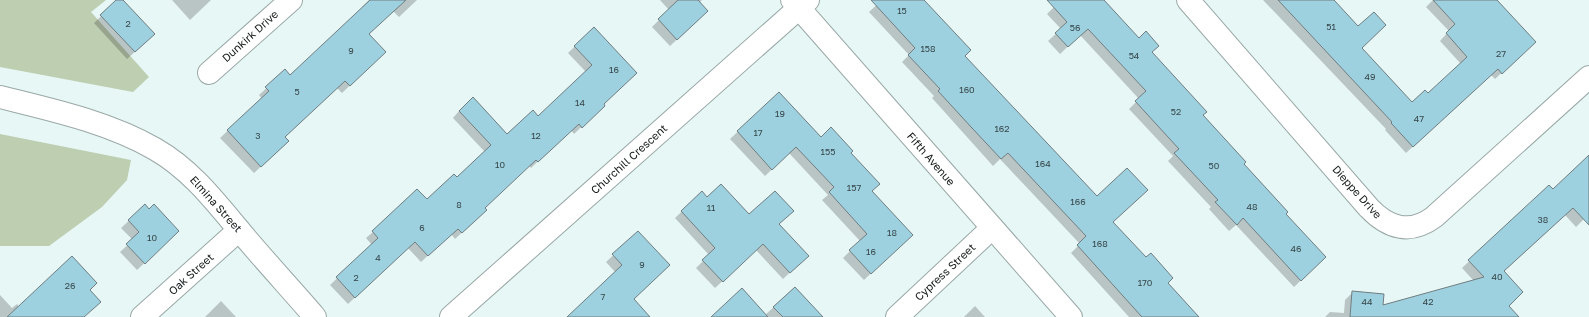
<svg xmlns="http://www.w3.org/2000/svg" width="1589" height="317" viewBox="0 0 1589 317" font-family="'Golos Text',sans-serif">
  <rect width="100%" height="100%" fill="#e7f7f5"/>
  <g fill="#beceb1">
    <path d="M0,0h106l-15,12 58,65 -16,15 -133,-25z"/>
    <path d="M0,134l131,26 -4,20 -25,27 -53,39h-49z"/>
  </g>
  <g fill="#0003">
    <path d="M118,0h4l25,41 -20,18 -33,-36z"/>
    <path d="M172,0h39l-21,20z"/>
    <path d="M369,0h48l-18,17 -6,-6 -25,23 10,25 -36,34 -5,-5 -53,49 -3,11 -27,25 -34,-35 42,-39 -3,-4 26,-24 5,5 73,-67 -1,-2z"/>
    <path d="M660,0h42l-3,3 1,15 -30,28 -18,-19 17,-17z"/>
    <path d="M882,0h41l41,56 234,261h-69l-58,-64 9,-9 -80,-85 -7,7 -61,-68 2,-2 -32,-34 7,-7 -40,-43z"/>
    <path d="M1047,0h56l48,52 133,162 34,50 -24,23 -58,-62 -7,6 -20,-22 2,-2 -43,-46 5,-5 -44,-47 10,-10 -59,-64 -20,19 -12,-13 13,-12 -14,-15 7,-7z"/>
    <path d="M1263,0h70l28,48 51,56 16,-9 33,-31 -21,-23 9,-10 -23,-24 7,-7h63l32,48 -33,31 -4,-4 -85,78 -21,-23 1,-1z"/>
    <path d="M594,28l9,76 -6,8 -23,22 -3,-4 -40,38 -2,-2 -45,42 -5,9 -24,22 -4,-5 -30,28 -13,-14 -60,56 -18,-19 42,-40 -6,-7 7,-6 54,-32 29,-22 29,-26 -32,-34 6,-7 48,25 31,-19 48,-45 -18,-19z"/>
    <path d="M779,93l42,45 29,15 20,39 34,50 -40,38 -21,-22 17,-17 -38,-41 6,-5 -39,-42 -24,23 -35,-37z"/>
    <path d="M1589,156v58l-13,13 -11,-12 -62,57 5,34 3,11h-186l5,-5 14,1 1,-13 8,-8 29,15 92,-26 -12,-13 87,-82 4,4z"/>
    <path d="M701,193l6,5 42,18 29,8 22,39 -17,16 -27,-29 -41,38 -19,-20 13,-13 -34,-37z"/>
    <path d="M145,206l26,32 -34,32 -17,-18 13,-12 -12,-12z"/>
    <path d="M638,232l-5,68 -7,17h-57l47,-44 -10,-11z"/>
    <path d="M795,288l27,29h-108l51,-2z"/>
    <path d="M89,290l-5,27h-84v-22l12,13 5,-4 2,3z"/>
    <path d="M221,301l15,16h-31z"/>
    <path d="M975,306l10,11h-21z"/>
  </g>
  <g fill="#9ed1df" stroke="#707d81">
    <path d="M116,0h7l32,34 -20,18 -35,-37z"/>
    <path d="M370,0h36l-37,34 17,18 -36,34 -5,-5 -60,56 4,4 -28,26 -34,-37 42,-39 -4,-4 20,-18 5,6z"/>
    <path d="M678,0h20l10,11 -31,29 -19,-21z"/>
    <path d="M871,0h53l47,50 -6,6 132,140 30,-28 21,22 -35,32 33,35 5,-4 22,25 -5,5 31,34h-57l-65,-72 9,-9 -78,-83 -7,6 -29,-31 -34,-37 2,-2 -32,-34 7,-7z"/>
    <path d="M1047,0h57l35,38 7,-7 13,15 -7,6 55,60 -4,3 43,47 -2,2 44,48 -2,2 40,43 -25,24 -58,-63 -6,7 -22,-23 3,-2 -44,-47 5,-4 -44,-48 11,-10 -58,-62 -20,18 -13,-14 12,-11z"/>
    <path d="M1278,0h56l24,26 16,-14 12,13 -24,23 50,54 13,-12 3,3 39,-36 -21,-24 9,-9 -22,-24h64l39,42 -34,32 -4,-5 -85,78 -22,-24 1,-1z"/>
    <path d="M594,27l43,46 -33,31 1,2 -23,22 -3,-4 -41,38 -2,-2 -51,48 2,2 -25,23 -4,-4 -30,27 -13,-14 -60,56 -19,-21 42,-39 -6,-7 45,-42 10,10 27,-25 3,3 34,-32 -32,-34 14,-14 34,37 26,-24 5,6 54,-51 -18,-19z"/>
    <path d="M779,92l42,45 10,-10 22,24 -2,2 29,31 -8,7 41,44 -42,39 -22,-24 18,-16 -38,-42 5,-5 -38,-40 -24,23 -35,-39z"/>
    <path d="M1589,155v70l-16,-17 -69,63 19,21 -14,14 10,11h-169l2,-26 32,3 -1,11 101,-28 -16,-17 81,-75 4,4z"/>
    <path d="M721,184l28,30 26,-23 19,20 -15,13 30,32 -19,17 -27,-29 -40,38 -21,-22 13,-12 -34,-37 21,-20 5,6z"/>
    <path d="M145,204l4,5 5,-5 25,27 -34,33 -19,-20 13,-12 -11,-12z"/>
    <path d="M638,231l32,34 -36,34 16,18h-83l55,-52 -10,-11z"/>
    <path d="M72,256l25,27 -7,7 11,12 -17,15h-77z"/>
    <path d="M795,287l28,30h-40l-10,-10z"/>
    <path d="M742,288l26,29h-57z"/>
  </g>
  <g fill="none" stroke-linecap="round" stroke-linejoin="round">
    <g stroke="#99a8a6" stroke-width="24">
      <g id="minor">
        <path d="M1188,0l181,208c19,20 41,27 65,9l155,-140"/>
        <path d="M209,73l82,-73"/>
        <path d="M0,97c52,13 108,25 155,52 35,20 59,51 84,81 25,30 51,58 76,87"/>
        <path d="M142,317l97,-87"/>
        <path d="M451,317l357,-317"/>
        <path d="M897,317l95,-89"/>
      </g>
    </g>
    <g stroke="#99a8a6" stroke-width="24">
      <path id="tertiary" d="M792,0l279,317"/>
    </g>
    <use href="#minor" stroke="#fff" stroke-width="22"/>
    <use href="#tertiary" stroke="#fff" stroke-width="22"/>
  </g>
  <g text-anchor="middle" stroke-width="3" stroke-linejoin="round" paint-order="stroke">
    <g font-size="9" fill="#37484b">
      <text x="902" y="14">15</text>
      <text x="128" y="27">2</text>
      <text x="1331" y="30">51</text>
      <text x="1075" y="31">56</text>
      <text x="928" y="52">158</text>
      <text x="351" y="54">9</text>
      <text x="1501" y="57">27</text>
      <text x="1134" y="59">54</text>
      <text x="614" y="73">16</text>
      <text x="1370" y="80">49</text>
      <text x="967" y="93">160</text>
      <text x="297" y="95">5</text>
      <text x="580" y="106">14</text>
      <text x="1176" y="115">52</text>
      <text x="780" y="117">19</text>
      <text x="1419" y="122">47</text>
      <text x="1002" y="132">162</text>
      <text x="758" y="136">17</text>
      <text x="258" y="139">3</text>
      <text x="536" y="139">12</text>
      <text x="828" y="155">155</text>
      <text x="1043" y="167">164</text>
      <text x="500" y="168">10</text>
      <text x="1214" y="169">50</text>
      <text x="854" y="191">157</text>
      <text x="1078" y="205">166</text>
      <text x="459" y="208">8</text>
      <text x="1252" y="210">48</text>
      <text x="711" y="211">11</text>
      <text x="1543" y="223">38</text>
      <text x="422" y="231">6</text>
      <text x="892" y="236">18</text>
      <text x="152" y="241">10</text>
      <text x="1100" y="247">168</text>
      <text x="1296" y="252">46</text>
      <text x="871" y="255">16</text>
      <text x="378" y="261">4</text>
      <text x="642" y="268">9</text>
      <text x="1497" y="280">40</text>
      <text x="356" y="281">2</text>
      <text x="1145" y="286">170</text>
      <text x="70" y="289">26</text>
      <text x="603" y="300">7</text>
      <text x="1367" y="305">44</text>
      <text x="1428" y="305">42</text>
    </g>
    <g font-size="11" fill="#151a1a" stroke="#fff">
      <text transform="translate(250 36) rotate(-42)" y="4">Dunkirk Drive</text>
      <text transform="translate(629 159) rotate(-42)" y="4">Churchill Crescent</text>
      <text transform="translate(931 159) rotate(49)" y="4">Fifth Avenue</text>
      <text transform="translate(1357 192) rotate(48)" y="4">Dieppe Drive</text>
      <text transform="translate(216 204) rotate(48)" y="4">Elmina Street</text>
      <text transform="translate(945 272) rotate(-43)" y="4">Cypress Street</text>
      <text transform="translate(191 274) rotate(-42)" y="4">Oak Street</text>
    </g>
  </g>
</svg>
